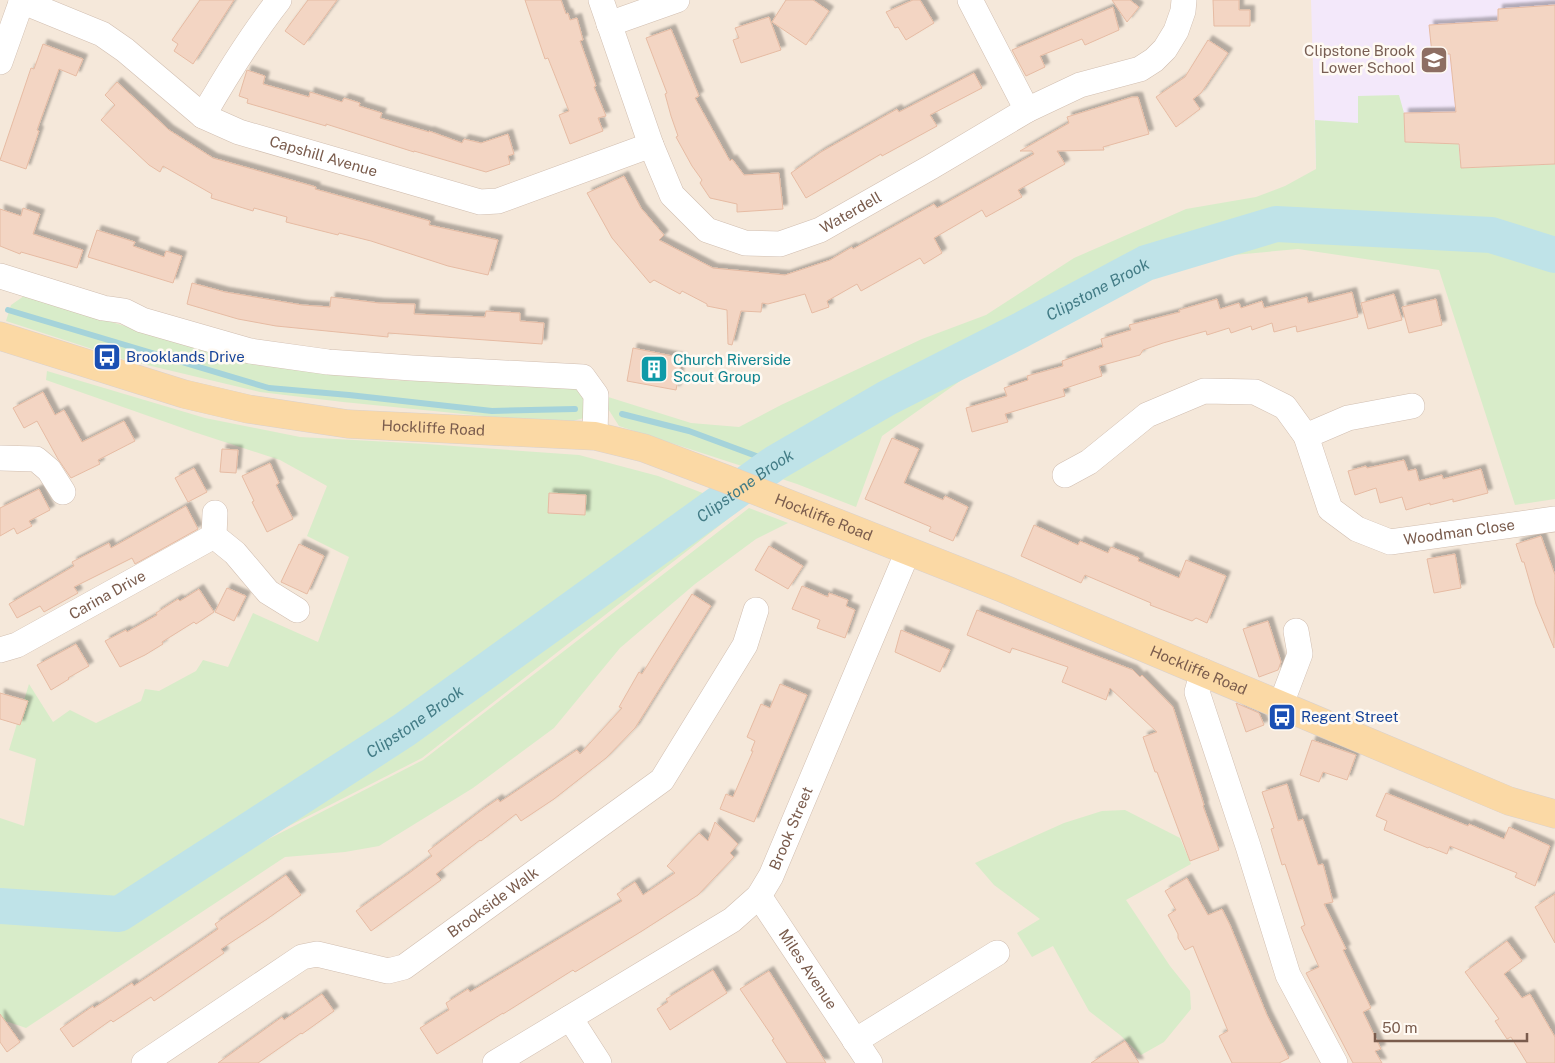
<svg xmlns="http://www.w3.org/2000/svg" width="1555" height="1063" viewBox="0 0 1555 1063" font-family="'Public Sans',sans-serif">
  <defs>
    <filter id="shadow"><feDropShadow dx="4.5" dy="-4.5" stdDeviation="1" flood-color="#0004"/></filter>
  </defs>
  <rect width="100%" height="100%" fill="#fdf6ec"/>
  <rect fill="#f5e8da" x="0" y="0" width="1555" height="1063"/>
  <path fill="#f3e8fa" d="M1311,0h244v225l-239,-56z"/>
  <g fill="#d8ecc9">
    <path d="M1399,95l5,18 1,29 32,1 21,-2 3,27 94,-4v335l-40,6 -76,-235 -141,-21 -97,9 -91,39 -147,82 -81,57 -26,71 -59,-23 -178,-58 -14,-22v-8l86,27 48,4 42,-22 141,-66 64,-24 88,-57 112,-49 70,-12 29,-11 31,-17 -1,-49 43,3v-27z"/>
    <path d="M24,296l232,69 135,15 176,7 13,3 5,12 -1,16 -15,4 -65,-4 -161,-16 -83,-10 -134,-32 -120,-39 5,-16z"/>
    <path d="M47,371l158,47 95,19 126,7 153,11 79,21 84,32 -320,250 -304,155 -118,-8v-87l24,8 12,-67 -27,-9 20,-66 24,38 17,-12 26,13 45,-22 4,-12 14,2 37,-20 7,-11 25,7 25,-54 65,29 31,-85 -42,-21 20,-50 -47,-26 -86,-28 -148,-52z"/>
    <path d="M749,508l39,15 -32,16 -61,45 -75,64 -66,80 -81,60 -94,58 -34,6 -60,5 -259,171 -26,-9v-111l120,7 303,-155z"/>
    <path d="M1125,810l55,28 11,26 -65,36 44,66 20,25 1,18 -27,33 -23,13 -21,-20 -31,-24 -36,-65 -21,11 -15,-24 23,-14 -46,-34 -19,-22 89,-40 38,-12z"/>
  </g>
  <g fill="none" stroke-linecap="round" stroke-linejoin="round">
    <g stroke="#a5d3da" stroke-width="6">
      <path d="M8,310l261,78 80,7 143,16 83,-2"/>
      <path d="M622,414l67,17 86,32"/>
    </g>
    <path stroke="#bfe3e8" stroke-width="36" id="s1" d="M0,906l119,8 285,-184 371,-267 112,-65 134,-68 125,-67 130,-39 215,11 64,20"/>
  </g>
  <g fill="#f3d5c3" stroke="#e6bba3" filter="url(#shadow)">
    <path d="M200,0h34l-41,64 -19,-13 4,-7 -6,-4z"/>
    <path d="M308,0h29l-33,45 -19,-14z"/>
    <path d="M525,0h36l5,14 2,-1 2,7 7,-2 6,22 -3,1 16,45 -2,1 12,29 -8,2 5,13 -33,13 -11,-29 10,-4 -21,-53 -3,1z"/>
    <path d="M786,0h27l16,11 -23,34 -34,-23z"/>
    <path d="M913,0h7l14,23 -28,17 -8,-13 -3,1 -9,-16z"/>
    <path d="M1112,0h18l9,7 -12,15z"/>
    <path d="M1213,0h26v10h11v16h-36z"/>
    <path d="M1555,5v159l-94,4 -2,-24 -54,-2 -1,-29 52,-1 -6,-58h-18l-3,-29 69,-4v-12z"/>
    <path d="M1113,7l6,23 -34,15 -3,-6 -42,17 5,11 -19,9 -14,-26z"/>
    <path d="M769,17l12,33 -40,13 -8,-23 6,-2 -4,-10z"/>
    <path d="M671,29l28,67 -4,2 35,63 2,-2 12,16 35,-2 4,36 -46,3v-8l-27,-6 -10,-15 2,-3 -10,-14 -16,-29 2,-1 -7,-20 -6,-22 2,-1 -21,-55z"/>
    <path d="M1208,40l20,13 -27,40 -8,6 7,10 -24,18 -20,-30 29,-20z"/>
    <path d="M43,44l40,15 -7,17 -17,-7 -22,61 2,1 -13,38 -26,-9 31,-92 3,1z"/>
    <path d="M247,70l18,6 -2,8 46,13 1,-5 32,10 2,-4 16,5 -1,3 23,7 -2,5 49,14v-1l33,12 2,-4 17,4 27,-9 6,20 -6,2 2,8 -24,8 -72,-21v1l-88,-28v2l-79,-23 1,-4 -9,-3z"/>
    <path d="M974,73l8,15 -52,27 7,11 -55,30 -1,-2 -75,44 -15,-25 30,-21 76,-43 2,3z"/>
    <path d="M117,82l52,48 44,28 103,29 -1,2 115,32 -1,4 69,15 -10,35 -40,-9 -77,-25 -32,-8 -1,2 -52,-13 1,-5 -33,-9 -1,3 -42,-13 1,-4 -49,-28 -3,6 -11,-7 -48,-45 14,-15 -10,-10z"/>
    <path d="M1132,97h6l11,37 -46,13 1,3 -47,1 8,13 -47,26 4,7 -36,20 -4,-7 -48,28 8,15 -18,11 -4,-6 -59,33 -4,-7 -30,17 2,6 -17,6 -7,-19 -37,10 -6,-1 -1,9 -20,-1 -9,34 -4,-1 -1,-34 -20,-4v-2l-25,-13 -2,3 -26,-14 -4,3 -38,-45 -25,-45 37,-17 17,32 23,27 -5,5 54,28 72,7 45,-15 22,-13 1,2 81,-45 3,4 97,-54 -2,-3h-12l49,-28 -2,-6z"/>
    <path d="M23,208l17,6 -7,20 50,16 -6,18 -56,-16 -1,2 -20,-8v-37l21,7z"/>
    <path d="M97,230l38,12 -2,4 31,11 2,-6 16,5 -9,27 -85,-26z"/>
    <path d="M192,283l33,9 77,13 28,2 1,-10 48,6 36,1 -1,10 71,3 1,-6 34,2v8l24,2 -2,21 -154,-11v4l-112,-11 -38,-7 -51,-15z"/>
    <path d="M1352,292l6,25 -61,15 -1,-6 -22,6 -2,-9 -20,7 -1,-4 -20,7 -2,-5 -22,7 -1,-4 -43,12 -20,7 -3,5 -41,11 3,10 -39,13 2,7 -60,18 3,8 -36,10 -6,-24 41,-12 -3,-8 24,-8 -1,-4 36,-10 -1,-5 41,-14 -2,-8 30,-9 -2,-5 51,-13 -1,-2 38,-11 3,10 19,-6 2,5 21,-7 2,7 43,-11 1,6z"/>
    <path d="M1394,294l8,26 -34,9 -7,-26z"/>
    <path d="M1436,299l6,26 -33,8 -7,-26z"/>
    <path d="M633,348l49,10 -6,32 -49,-9z"/>
    <path d="M43,392l12,23 9,-5 18,32 42,-21 11,20 -37,19 2,4 -29,14 -13,-19 -21,-38 -13,7 -11,-20z"/>
    <path d="M892,438l27,11 -15,34 39,17 2,-4 23,11 -15,34 -24,-10 2,-4 -66,-28z"/>
    <path d="M222,449l16,1 -2,23 -16,-1z"/>
    <path d="M1404,460l4,11 8,-2 3,12 23,-6 1,4 38,-10 7,24 -35,9v-3l-23,6v-2l-24,7 -4,-13 -22,6 -4,-15 -21,7 -7,-24 18,-5 1,2z"/>
    <path d="M270,463l9,20 -3,2 17,34 -26,13 -15,-30 2,-1 -12,-25z"/>
    <path d="M194,468l13,24 -19,10 -13,-24z"/>
    <path d="M39,489l11,21 -21,11 3,5 -15,8 -3,-6 -14,8v-28z"/>
    <path d="M549,493l37,2 -1,20 -37,-2z"/>
    <path d="M186,506l12,23 -63,35 -3,-6 -58,29 4,6 -34,19 -4,-6 -23,12 -8,-14 65,-38 -2,-4 37,-19 2,5z"/>
    <path d="M1034,525l44,20 2,-4 28,12 3,-6 28,11 -1,3 41,17 7,-18 40,16 -19,47 -11,-5 -4,3 -42,-16 1,-2 -66,-28 -4,8 -60,-27z"/>
    <path d="M1541,536l14,39 -1,73 -18,-44 -12,-42h-2l-6,-18z"/>
    <path d="M299,544l25,12 -17,38 -26,-12z"/>
    <path d="M769,546l34,20 -15,23 -33,-19z"/>
    <path d="M1455,554l6,34 -27,5 -7,-34z"/>
    <path d="M802,586l26,11 1,-4 19,7 -2,6 9,4 -10,28 -28,-10 3,-8 -28,-11z"/>
    <path d="M227,588l19,8 -12,25 -19,-9z"/>
    <path d="M199,589l15,23 -18,12 -2,-2 -32,20 1,2 -18,11 -25,12 -15,-26 21,-11 1,2 30,-17 -1,-2 22,-14 2,2z"/>
    <path d="M692,594l19,12 -76,122 -29,30 -52,41 -33,22 -5,-7 -35,27 -1,-1 -44,34 5,6 -70,51 -15,-20 52,-37 24,-18 -4,-5 54,-41 16,-11 2,3 77,-52 3,4 42,-46 -3,-1 20,-35 3,2z"/>
    <path d="M977,610l156,60 7,7 2,-2 31,32 31,98 -1,1 16,44 -29,11 -33,-89h-2l-12,-35 14,-5 -47,-44 -4,12 -44,-18 6,-15 -56,-19 -2,5 -43,-18z"/>
    <path d="M1268,621l13,41 -3,8 -19,7 -16,-48z"/>
    <path d="M901,630l49,20 -10,22 -45,-20z"/>
    <path d="M76,644l13,22 -21,12 1,1 -18,11 -14,-25z"/>
    <path d="M780,684l27,11 -53,127 -34,-13 6,-15 7,3 20,-46h-2l4,-10 -8,-4 14,-33 9,4z"/>
    <path d="M0,693l28,8 -8,24 -20,-6z"/>
    <path d="M1236,703l23,10 5,12 -18,7z"/>
    <path d="M1312,740l44,15 -9,25 -24,-8 -4,10 -19,-7z"/>
    <path d="M1287,784l11,37 5,-2 15,46 5,-1 10,38 -9,2 22,45 -3,1 28,58 -8,4 18,37 -6,2 7,12h-29l-47,-90 13,-6 -18,-40 4,-2 -20,-61 -3,1 -11,-36 3,-1 -12,-36z"/>
    <path d="M1386,793l82,33 1,-2 35,15 5,-12 41,19 -15,40 -20,-9 2,-4 -67,-27 -3,8 -18,-7 -1,1 -44,-18 3,-9 -11,-5z"/>
    <path d="M715,822l23,22 -8,9 4,4 -36,38 -56,36 -67,41 -2,-2 -70,44v-1l-66,41 -17,-26 29,-18 -3,-7 22,-14 2,3 152,-91 -5,-7 18,-12 8,13 32,-22 -8,-7 32,-33 9,8z"/>
    <path d="M286,875l15,20 -34,24 -46,30 3,4 -70,48 -3,-4 -38,25 -2,-2 -38,27 -13,-18 33,-23 1,2 38,-25 2,3 61,-41 23,-16 -3,-5z"/>
    <path d="M1187,878l21,37 14,-6 8,16 37,90 22,43 -10,5h-47l-13,-27 9,-5 -35,-85 -8,4 -7,-12v-4l-10,-19 8,-5 -11,-19z"/>
    <path d="M1555,894v49l-20,-36z"/>
    <path d="M1507,941l15,20 -18,13 18,24 8,-4 25,43v26h-28l-16,-26 -4,2 -12,-18 4,-2 -34,-47z"/>
    <path d="M713,970l14,23 -57,37 -13,-21 11,-7 -2,-3z"/>
    <path d="M769,971l25,40 32,52h-39l-15,-23 2,-1 -34,-50z"/>
    <path d="M322,994l12,17 -32,23 -1,-1 -43,30h-40l64,-46 2,3z"/>
    <path d="M0,1014l20,28 -13,10 -7,-10z"/>
    <path d="M1125,1041l14,22h-48z"/>
  </g>
  <g fill="none" stroke-linecap="round" stroke-linejoin="round">
    <g stroke="#d1beb0" stroke-width="26">
      <g id="minor">
        <path id="s2" d="M601,0l50,145 21,50 35,35 38,13 35,1 40,-14 111,-63 96,-57 53,-25 60,-16 14,-9 11,-11 11,-18 7,-20 1,-11"/>
        <path d="M970,0l57,110"/>
        <path id="s3" d="M21,1l81,33 23,16 78,66 36,16 241,70 18,-1 153,-56"/>
        <path d="M609,24l68,-24"/>
        <path d="M0,62l22,-62"/>
        <path d="M203,116c23,-40 47,-79 76,-116"/>
        <path d="M0,276l103,32 21,3 18,9 108,31 78,11 84,6 171,9 13,18 -1,41"/>
        <path d="M1306,436l42,-18 64,-12"/>
        <path d="M0,458l36,1 13,11 14,22"/>
        <path id="s4" d="M1065,475l24,-13 58,-47 57,-24 51,1 30,15 21,29 24,73 27,20 33,13 165,-23"/>
        <path d="M215,513l-1,23 21,17 33,39 29,18"/>
        <path id="s5" d="M0,650l17,-5 197,-109"/>
        <path d="M1203,671l-6,21 51,154 40,129 47,88"/>
        <path d="M1281,704l19,-50 -4,-23"/>
        <path id="s6" d="M759,896l111,167"/>
        <path d="M570,1018l29,45"/>
        <path d="M855,1041l142,-88"/>
        <path id="s7" d="M144,1063l158,-106 15,-3 71,17 16,-4 258,-187 83,-135 11,-35"/>
        <path id="s8" d="M495,1063l237,-143 27,-24 12,-20 137,-325"/>
      </g>
    </g>
    <g stroke="#dad1cd" stroke-width="29">
      <g id="major">
        <path id="s9" d="M0,336l184,58 64,15 100,15 247,12 49,12 82,31 276,109 507,213 46,13"/>
      </g>
    </g>
    <use href="#minor" stroke="#fff" stroke-width="25"/>
    <use href="#major" stroke="#fbd9a5" stroke-width="28"/>
  </g>
  <defs>
    <g id="school-square" transform="scale(1.4375)"><rect x="-9" y="-9" width="18" height="18" rx="4" fill="#8d6e63" stroke="#fffaf3"/><path d="M0-5L7-2L0 1L-7-2ZM-4 1L0 2.5L4 1V4Q0 6-4 4Z" fill="#fff"/></g>
    <g id="bus-square" transform="scale(1.4375)"><rect x="-9" y="-9" width="18" height="18" rx="4" fill="#1a4fb4" stroke="#fffaf3"/><path d="M-5-6H5V4H4V6H2V4H-2V6H-4V4H-5ZM-3.5-4V0h7V-4ZM-3.5 1.2v1.5H-2V1.2ZM2 1.2v1.5H3.5V1.2Z" fill="#fff"/></g>
    <g id="building-square" transform="scale(1.4375)"><rect x="-9" y="-9" width="18" height="18" rx="4" fill="#0f9aa8" stroke="#fffaf3"/><path d="M-4-6H4V6H1V3H-1V6H-4ZM-2.5-4.3h1.7v1.8h-1.7ZM.8-4.3h1.7v1.8H.8ZM-2.5-1h1.7V.8h-1.7ZM.8-1h1.7V.8H.8Z" fill="#fff"/></g>
  </defs>
  <g fill-rule="evenodd">
    <use href="#school-square" x="1434" y="60"/>
    <use href="#bus-square" x="107" y="357"/>
    <use href="#building-square" x="654" y="369"/>
    <use href="#bus-square" x="1282" y="717"/>
  </g>
  <g text-anchor="middle" stroke-width="5" stroke-linejoin="round" paint-order="stroke">
    <g font-size="15" fill="#785e54" stroke="#fffaf3" text-anchor="end">
      <text x="1415" y="56">Clipstone Brook<tspan x="1415" dy="17">Lower School</tspan></text>
    </g>
    <g font-size="15" fill="#7a5c4d" stroke="#fffaf3">
      <text dy="5" stroke="none"><textPath href="#s3" startOffset="345">Capshill Avenue</textPath></text>
      <text dy="5" stroke="none"><textPath href="#s2" startOffset="410">Waterdell</textPath></text>
      <text dy="5" stroke="none"><textPath href="#s9" startOffset="445">Hockliffe Road</textPath></text>
      <text dy="5" stroke="none"><textPath href="#s9" startOffset="850">Hockliffe Road</textPath></text>
      <text dy="5" stroke="none"><textPath href="#s4" startOffset="500">Woodman Close</textPath></text>
      <text dy="5" stroke="none"><textPath href="#s5" startOffset="121">Carina Drive</textPath></text>
      <text dy="5" stroke="none"><textPath href="#s9" startOffset="1255">Hockliffe Road</textPath></text>
      <text dy="5" stroke="none"><textPath href="#s8" startOffset="388">Brook Street</textPath></text>
      <text dy="5" stroke="none"><textPath href="#s7" startOffset="405">Brookside Walk</textPath></text>
      <text dy="5" stroke="none"><textPath href="#s6" startOffset="88">Miles Avenue</textPath></text>
    </g>
    <g font-size="15" fill="#164399" stroke="#fffaf3" text-anchor="start">
      <text x="126" y="362">Brooklands Drive</text>
      <text x="1301" y="722">Regent Street</text>
    </g>
    <g font-size="15" fill="#0d838f" stroke="#fffaf3" text-anchor="start">
      <text x="673" y="365">Church Riverside<tspan x="673" dy="17">Scout Group</tspan></text>
    </g>
    <g font-size="16" font-style="italic" fill="#437c86" stroke="#fffaf3">
      <text dy="6" stroke="none"><textPath href="#s1" startOffset="1282">Clipstone Brook</textPath></text>
      <text dy="6" stroke="none"><textPath href="#s1" startOffset="878">Clipstone Brook</textPath></text>
      <text dy="6" stroke="none"><textPath href="#s1" startOffset="472">Clipstone Brook</textPath></text>
    </g>
  </g>
  <path d="M1375 1033v8h152v-8" fill="none" stroke="#7a5c4d" stroke-width="2.5"/>
  <text x="1382" y="1033" font-size="15" fill="#7a5c4d" stroke="#fffaf3" stroke-width="4" paint-order="stroke">50 m</text>
</svg>
